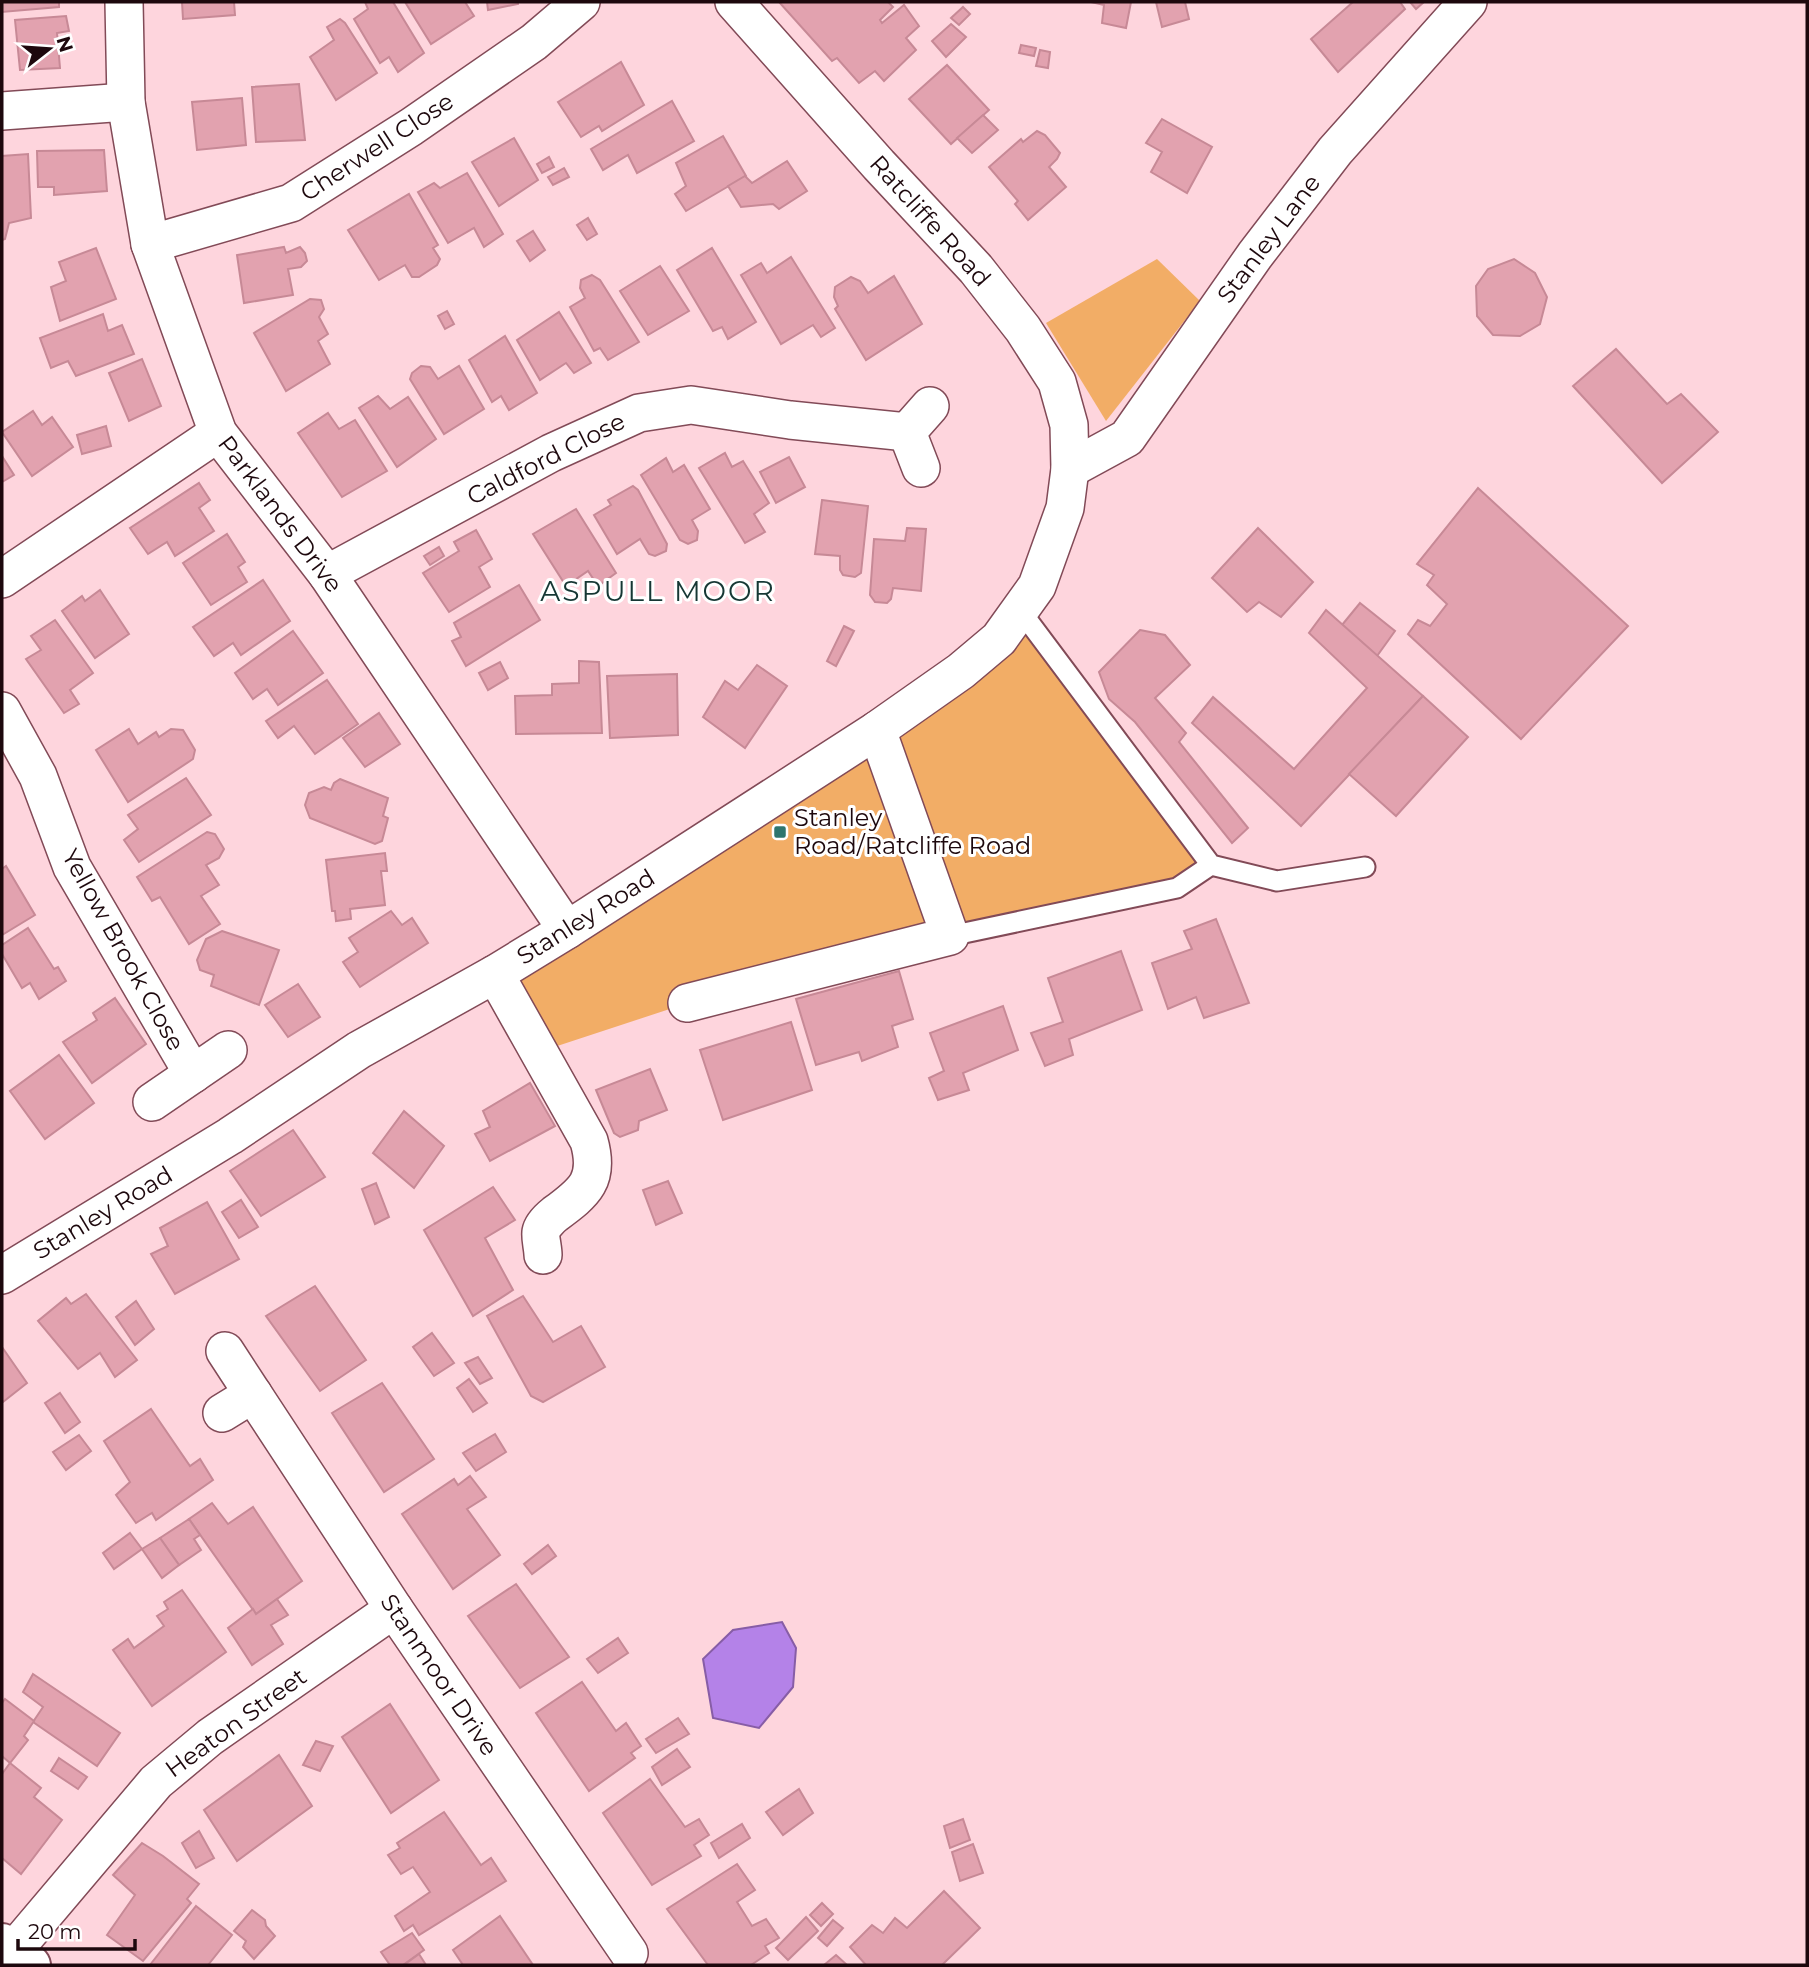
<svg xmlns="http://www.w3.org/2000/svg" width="1809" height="1967" viewBox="0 0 1809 1967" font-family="Montserrat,sans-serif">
  <rect width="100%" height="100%" fill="#fed5dd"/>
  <g fill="#f2ad66">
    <path d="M1157,259l43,42 -94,120 -60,-98z"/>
    <path d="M1020,610l191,255 -34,23 -489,115 -149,49 -44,-78z"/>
  </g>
  <path fill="#b482e8" stroke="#875da6" stroke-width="2" d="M782,1622l14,26 -3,39 -34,41 -46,-10 -10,-59 30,-29z"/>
  <g fill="#e2a2af" stroke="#c78996" stroke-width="2">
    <path d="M2,2h57v5l-57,5z"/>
    <path d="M182,2h52l1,13 -52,4z"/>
    <path d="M365,2h28l31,51 -26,19 -9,-15 -9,6 -26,-44 14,-10z"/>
    <path d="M405,2h60l9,14 -43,28z"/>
    <path d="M487,2h31v2l-30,6z"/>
    <path d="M779,2h109l5,5 -13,13 2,3 22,-18 15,21 -13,12 10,12 -32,31 -9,-10 -16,12 -22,-25 -5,3z"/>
    <path d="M1091,2h40l-5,26 -24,-5 2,-18z"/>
    <path d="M1156,2h29l4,17 -27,8z"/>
    <path d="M1353,2h47l5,7 -67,63 -27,-33z"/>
    <path d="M1410,2h14l-8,7z"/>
    <path d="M963,7l7,7 -11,11 -8,-7z"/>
    <path d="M66,16l3,15 -12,2 3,35 -40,2 -5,-50z"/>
    <path d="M340,19l5,4 32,50 -41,27 -26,-43 24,-17 -7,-13z"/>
    <path d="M951,24l15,13 -20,20 -14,-16z"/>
    <path d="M1021,45l15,3 -2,8 -15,-3z"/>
    <path d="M1040,50l10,2 -2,16 -12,-2z"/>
    <path d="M621,62l23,43 -42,26 -3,-5 -18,11 -23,-35z"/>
    <path d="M947,65l42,45 -38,34 -42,-45z"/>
    <path d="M299,84l6,56 -49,2 -4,-55z"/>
    <path d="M242,98l4,47 -49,5 -5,-48z"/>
    <path d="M672,101l22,40 -57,32 -9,-18 -25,15 -12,-21z"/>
    <path d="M983,115l15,15 -26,23 -15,-15z"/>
    <path d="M1162,119l50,28 -25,46 -36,-21 11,-20 -16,-9z"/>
    <path d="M1037,131l8,4 15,18 -3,6 -8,8 17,20 -38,33 -13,-16 3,-3 -29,-34 32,-28 2,3z"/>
    <path d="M723,136l23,40 -60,35 -11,-17 11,-8 -10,-23z"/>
    <path d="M514,138l24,42 -39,26 -27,-44z"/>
    <path d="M104,150l3,41 -53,4v-8h-16l-1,-36z"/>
    <path d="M28,154l3,64 -22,5 -4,16 -3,1v-84z"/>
    <path d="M549,157l5,10 -12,6 -5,-9z"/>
    <path d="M787,161l20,30 -28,18 -6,-5 -32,3 -13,-21 17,-10 7,7z"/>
    <path d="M564,168l5,9 -16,8 -5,-8z"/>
    <path d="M467,173l36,61 -19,13 -10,-19 -26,15 -30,-51 16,-9 6,5z"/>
    <path d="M409,194l29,51 -5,3 7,11 -3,6 -18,12h-7l-7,-12 -26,15 -31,-50z"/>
    <path d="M588,218l9,16 -10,6 -10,-15z"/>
    <path d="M533,231l12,19 -15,11 -13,-20z"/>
    <path d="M284,247l2,6 14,-6 5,6 2,8 -6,6 -13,2 5,26 -49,8 -7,-48z"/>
    <path d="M96,248l20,51 -56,22 -9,-34 15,-6 -7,-19z"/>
    <path d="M712,248l44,74 -28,17 -6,-12 -9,4 -36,-61z"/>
    <path d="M791,257l44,71 -14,9 -8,-12 -32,19 -40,-69 20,-12 6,10z"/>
    <path d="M1514,259l21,14 12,24 -7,27 -20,12 -27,-1 -16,-19 -1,-30 12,-17z"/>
    <path d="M660,266l29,45 -41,24 -28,-44z"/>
    <path d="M592,275l8,5 39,62 -31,18 -8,-12 -6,3 -24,-44 15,-9 -5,-10 1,-8z"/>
    <path d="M894,276l28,48 -56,36 -31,-51 3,-3 -4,-9 1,-10 16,-10 9,4 8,12z"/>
    <path d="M310,299l11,1 3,9 -5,8 9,17 -10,7 12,23 -44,27 -32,-58z"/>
    <path d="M447,311l7,13 -9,5 -7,-13z"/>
    <path d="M559,312l32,51 -17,10 -8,-10 -26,17 -23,-40z"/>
    <path d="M103,314l5,17 14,-6 12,29 -58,22 -8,-15 -17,7 -11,-30z"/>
    <path d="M505,336l32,57 -28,17 -8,-14 -9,6 -23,-42z"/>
    <path d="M1616,349l51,55 14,-10 37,38 -56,51 -89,-97z"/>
    <path d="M142,359l19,47 -32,15 -20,-48z"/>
    <path d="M421,366l9,1 8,12 21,-13 25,43 -40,25 -34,-55 2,-6z"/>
    <path d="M378,396l12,13 18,-12 28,42 -39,28 -38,-59z"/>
    <path d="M33,411l9,14 10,-8 21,30 -41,29 -30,-44z"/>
    <path d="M328,413l11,16 16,-9 32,51 -45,26 -44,-64z"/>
    <path d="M106,426l5,20 -29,8 -5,-19z"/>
    <path d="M725,453l7,14 11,-6 26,42 -15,11 11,18 -20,11 -46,-75z"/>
    <path d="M2,456l12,19 -12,7z"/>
    <path d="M789,457l16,30 -29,16 -16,-31z"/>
    <path d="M666,458l7,14 11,-7 26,44 -18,11 6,11 -1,9 -9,4 -8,-4 -39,-65z"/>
    <path d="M199,483l11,17 -11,8 15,23 -39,25 -8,-14 -19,12 -18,-26z"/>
    <path d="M633,486l5,4 29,54 -1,7 -11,5 -6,-2 -9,-15 -23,15 -23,-39 17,-10 -3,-5z"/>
    <path d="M1478,488l150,138 -107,113 -113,-105 10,-14 12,6 17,-22 -20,-19 7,-10 -17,-11z"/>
    <path d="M822,500l46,6 -7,67 -6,4 -12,-2 -3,-5v-14l-25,-2z"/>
    <path d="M576,509l40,64 -18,13 -10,-15 -22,15 -33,-52z"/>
    <path d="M907,528l19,1 -5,62 -28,-3 -2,11 -4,4 -12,-1 -5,-7 4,-56 31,2z"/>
    <path d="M1258,528l55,54 -32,35 -22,-15 -12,10 -35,-34z"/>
    <path d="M476,530l16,29 -13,8 11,20 -41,25 -26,-39 36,-22 -5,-9z"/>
    <path d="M227,534l18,28 -7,5 9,15 -36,23 -28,-42z"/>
    <path d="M439,547l5,9 -14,9 -6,-9z"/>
    <path d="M263,580l27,41 -49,34 -8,-12 -19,13 -21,-29z"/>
    <path d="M519,585l21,35 -74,46 -14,-25 9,-4 -7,-14z"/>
    <path d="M100,590l29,44 -34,24 -33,-47 20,-15 3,5z"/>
    <path d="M1360,603l35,28 -18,25 -35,-31z"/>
    <path d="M1326,610l97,86 -122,130 -109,-103 21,-26 81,72 73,-81 -58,-55z"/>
    <path d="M55,620l38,53 -23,17 9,14 -15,9 -38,-54 15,-9 -10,-14z"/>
    <path d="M844,626l10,5 -18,35 -9,-5z"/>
    <path d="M1140,630l25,5 25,30 -35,33 31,35 -7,9 69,86 -16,15 -97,-121 -26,-23 -10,-27z"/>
    <path d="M293,631l30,42 -45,32 -11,-16 -14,10 -18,-26z"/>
    <path d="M579,661l20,1 3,71 -86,1 -1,-38 37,-1v-11l27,-1z"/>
    <path d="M500,662l8,16 -20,12 -9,-17z"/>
    <path d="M757,665l30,21 -42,62 -42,-31 22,-36 13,9z"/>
    <path d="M677,674l1,61 -68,3 -3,-62z"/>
    <path d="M327,680l31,44 -43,30 -21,-28 -16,12 -12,-17z"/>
    <path d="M1423,696l45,41 -72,79 -47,-42z"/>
    <path d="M379,713l21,31 -35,23 -22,-29z"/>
    <path d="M129,729l9,15 18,-12 3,5 12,-8 12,1 12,20 -2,9 -65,43 -32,-52z"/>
    <path d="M186,778l25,37 -72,47 -15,-22 14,-11 -10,-14z"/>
    <path d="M340,779l48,19 -5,18 5,2 -6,23 -7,3 -65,-26 -5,-13 4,-12 15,-6 7,3 3,-7z"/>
    <path d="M207,832l8,2 9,15 -5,9 -13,7 13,20 -18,11 19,28 -31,20 -29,-47 -8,4 -15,-24z"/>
    <path d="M385,853l2,18h-6l4,34 -35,4 1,10 -15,2 -1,-10h-3l-6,-51z"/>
    <path d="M6,866l29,49 -33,20v-66z"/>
    <path d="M391,911l11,14 10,-7 16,25 -68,44 -17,-25 15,-10 -9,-14z"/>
    <path d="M1216,919l33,84 -45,15 -8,-21 -28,12 -16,-46 40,-14 -8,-18z"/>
    <path d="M28,928l26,41 4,-2 8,14 -27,18 -9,-16 -8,5 -20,-34v-9z"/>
    <path d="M222,931l57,19 -20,55 -48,-19 3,-11 -14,-5 -3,-10 9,-21z"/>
    <path d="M1121,951l21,59 -73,29 4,16 -28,11 -14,-33 32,-11 -15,-44z"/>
    <path d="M899,971l14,48 -21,7 6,21 -36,14 -3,-9 -43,13 -20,-66z"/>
    <path d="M298,984l22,33 -32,20 -23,-32z"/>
    <path d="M115,998l31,46 -54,39 -29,-41 34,-22 -4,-7z"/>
    <path d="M1003,1006l15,44 -55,23 6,17 -31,10 -9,-22 15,-7 -14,-38z"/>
    <path d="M791,1022l21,68 -89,30 -23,-70z"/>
    <path d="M59,1055l35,48 -49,36 -35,-48z"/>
    <path d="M650,1069l17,41 -28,11 -1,9 -18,7 -6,-4 -18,-43z"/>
    <path d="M530,1083l25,43 -65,35 -15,-27 15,-7 -7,-16z"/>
    <path d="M404,1111l40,35 -30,42 -41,-35z"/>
    <path d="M293,1130l32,47 -64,39 -31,-45z"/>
    <path d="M668,1181l14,32 -26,12 -13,-35z"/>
    <path d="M376,1183l13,34 -14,7 -13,-35z"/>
    <path d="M493,1187l22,33 -30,18 28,52 -40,26 -49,-86z"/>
    <path d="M241,1200l17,27 -19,11 -17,-26z"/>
    <path d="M207,1202l32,57 -64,35 -24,-40 17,-8 -8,-18z"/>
    <path d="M315,1286l51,74 -46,31 -54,-75z"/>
    <path d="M86,1294l51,66 -22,17 -15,-24 -22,16 -40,-48 28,-23 5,6z"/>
    <path d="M523,1296l30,46 28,-16 24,41 -62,35 -12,-6 -44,-80z"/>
    <path d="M136,1301l18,28 -19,16 -19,-28z"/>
    <path d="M432,1333l22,30 -20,13 -21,-29z"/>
    <path d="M2,1347l25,36 -24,19 -1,-2z"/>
    <path d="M478,1357l14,21 -12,6 -15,-21z"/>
    <path d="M469,1379l18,24 -14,9 -16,-24z"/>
    <path d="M382,1383l52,76 -50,33 -52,-79z"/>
    <path d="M60,1393l20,29 -15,11 -20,-30z"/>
    <path d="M151,1409l39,57 10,-7 13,21 -57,40 -4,-7 -16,10 -20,-28 14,-13 -26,-41z"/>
    <path d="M495,1434l11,18 -30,19 -13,-18z"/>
    <path d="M79,1435l12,16 -25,19 -13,-18z"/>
    <path d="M470,1476l16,21 -19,12 33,46 -47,34 -51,-75 52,-35 4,6z"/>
    <path d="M212,1503l16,21 25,-17 49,74 -46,33 -67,-95z"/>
    <path d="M189,1519l11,16 -6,4 7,11 -22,15 -19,-27z"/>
    <path d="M130,1533l12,16 -28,20 -11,-16z"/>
    <path d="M160,1538l19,27 -17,13 -20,-29z"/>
    <path d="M548,1545l8,11 -24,18 -8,-10z"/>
    <path d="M516,1584l53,73 -49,31 -52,-72z"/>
    <path d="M182,1590l44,62 -74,54 -39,-56 15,-11 6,9 30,-22 -7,-10 11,-7 -4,-7z"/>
    <path d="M277,1599l11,16 -17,10 12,19 -31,21 -24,-37 25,-19 3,5z"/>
    <path d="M618,1638l10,15 -30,20 -11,-14z"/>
    <path d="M33,1674l87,59 -23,33 -64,-44 10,-15 -20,-15z"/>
    <path d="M582,1682l34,49 10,-8 15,23 -10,7 4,5 -46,33 -53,-78z"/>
    <path d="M5,1699l29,22 -10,15 4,4 -18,23 -8,-7v-53z"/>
    <path d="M390,1704l49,76 -48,33 -49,-76z"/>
    <path d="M678,1718l11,16 -33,19 -10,-14z"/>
    <path d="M316,1741l17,5 -13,25 -17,-6z"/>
    <path d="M677,1749l13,18 -28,18 -10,-18z"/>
    <path d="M279,1755l33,51 -75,55 -33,-51z"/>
    <path d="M59,1758l28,19 -9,12 -27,-18z"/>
    <path d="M10,1763l31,25 -7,9 28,23 -41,54 -19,-16v-84z"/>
    <path d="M650,1779l35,48 14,-8 10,16 -15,10 7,11 -49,29 -49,-72z"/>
    <path d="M799,1789l14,24 -30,22 -17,-23z"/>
    <path d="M444,1812l37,53 10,-7 15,23 -87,54 -6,-10 -9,6 -9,-15 35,-24 -17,-25 -12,7 -13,-19 12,-7 -3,-5z"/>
    <path d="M963,1819l7,21 -20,8 -6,-22z"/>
    <path d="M742,1824l8,14 -31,20 -8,-15z"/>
    <path d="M199,1831l15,27 -18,10 -14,-25z"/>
    <path d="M142,1843l21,13 36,28 -12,15 4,4 -48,58 -36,-26 28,-40 -22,-20z"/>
    <path d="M973,1844l10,29 -23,8 -8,-29z"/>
    <path d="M737,1864l18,26 -18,12 15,24 14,-7 13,19 -14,8 4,7 -18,12h-43l-41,-56z"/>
    <path d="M944,1891l36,37 -38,37h-76l-16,-18 22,-22 11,8 12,-15 12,10z"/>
    <path d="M822,1903l11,11 -12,12 -11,-11z"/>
    <path d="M196,1906l36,29 -24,30h-58z"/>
    <path d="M252,1910l13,10 1,6 9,10 -21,23 -11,-12 3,-6 -12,-10z"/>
    <path d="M500,1916l33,49h-70l-10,-15z"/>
    <path d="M806,1917l12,14 -30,29 -12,-12z"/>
    <path d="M833,1920l10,8 -16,18 -9,-8z"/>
    <path d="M412,1933l12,17 -21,15h-13l-9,-13z"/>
    <path d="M419,1954l7,11h-22z"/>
    <path d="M836,1955l11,10h-23z"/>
  </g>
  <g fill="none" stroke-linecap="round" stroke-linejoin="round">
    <g stroke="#824a57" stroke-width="23">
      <g id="service">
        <path d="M1020,610l191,255 66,16 88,-14"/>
        <path d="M950,936l227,-48 34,-23"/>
      </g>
    </g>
    <g stroke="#824a57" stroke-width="40">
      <g id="minor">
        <path d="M124,2l2,100 24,142 68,189 109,141 240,356"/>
        <path d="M2,111l124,-9"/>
        <path d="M150,244l141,-41 120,-76 123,-85 47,-40"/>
        <path d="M921,468l-14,-36 23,-26"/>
        <path d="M1070,469l57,-31 128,-183 80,-104 133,-149"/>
        <path d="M327,574l224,-121 88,-40 52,-8 99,15 117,12"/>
        <path d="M2,579l216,-146"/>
        <path d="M2,711l36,65 34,91 121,207"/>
        <path d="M495,974l94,167c11,39 -4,51 -34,73 -5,4 -13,12 -14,18 -1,6 2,16 2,23"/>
        <path d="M687,1003l263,-67 -73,-206"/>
        <path d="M152,1102l76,-52"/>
        <path d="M2,1275l228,-139 129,-86 136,-76 72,-44 310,-200 84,-59 38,-32 38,-53 28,-78 5,-39 -1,-44 -12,-43 -34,-53 -47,-60 -97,-104 -145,-163"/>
        <path d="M253,1394l141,215 235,344"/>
        <path d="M222,1413l31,-19 -28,-43"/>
        <path d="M13,1951l143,-169 54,-45 184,-128"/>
      </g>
    </g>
    <g stroke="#824a57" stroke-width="42">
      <path id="secondary" d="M2,1943l29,22"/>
    </g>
    <use href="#service" stroke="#fff" stroke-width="19"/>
    <use href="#minor" stroke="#fff" stroke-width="37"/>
    <use href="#secondary" stroke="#fff" stroke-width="38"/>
  </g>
  <rect fill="#2e756e" stroke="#fff" stroke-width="2.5" x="773" y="825" width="14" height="14" rx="3.5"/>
  <g text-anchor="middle" stroke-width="6" stroke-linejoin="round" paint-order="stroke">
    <g font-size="24" fill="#1d080d" stroke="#fff">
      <text transform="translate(377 147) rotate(-33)" y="8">Cherwell Close</text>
      <text transform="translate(930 221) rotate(48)" y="8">Ratcliffe Road</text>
      <text transform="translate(1269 239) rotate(-53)" y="8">Stanley Lane</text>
      <text transform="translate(546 459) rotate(-27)" y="8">Caldford Close</text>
      <text transform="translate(280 514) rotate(53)" y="8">Parklands Drive</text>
      <text transform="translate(586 917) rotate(-32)" y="8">Stanley Road</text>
      <text transform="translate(123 950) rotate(61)" y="8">Yellow Brook Close</text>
      <text transform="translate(103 1213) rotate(-31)" y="8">Stanley Road</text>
      <text transform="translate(439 1675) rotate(56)" y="8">Stanmoor Drive</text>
      <text transform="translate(236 1723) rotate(-36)" y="8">Heaton Street</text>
    </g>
    <g font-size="24" fill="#1d080d" stroke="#fff" text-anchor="start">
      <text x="794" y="826">Stanley<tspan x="794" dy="28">Road/Ratcliffe Road</tspan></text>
    </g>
    <g font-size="28" letter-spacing="2" fill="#163734" stroke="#fff">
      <text x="658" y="601">ASPULL MOOR</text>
    </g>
  </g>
  <rect width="1809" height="1967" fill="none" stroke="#1d080d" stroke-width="7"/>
  <g transform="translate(49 49) rotate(73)" stroke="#ffffff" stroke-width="5" paint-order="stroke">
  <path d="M0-5L12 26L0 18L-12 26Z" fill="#1d080d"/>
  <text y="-10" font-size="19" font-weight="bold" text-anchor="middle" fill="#1d080d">N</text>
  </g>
  <path d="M18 1939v10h117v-10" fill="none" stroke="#1d080d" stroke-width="3.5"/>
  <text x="28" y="1939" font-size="21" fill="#1d080d" stroke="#ffffff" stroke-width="5" paint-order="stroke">20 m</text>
</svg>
